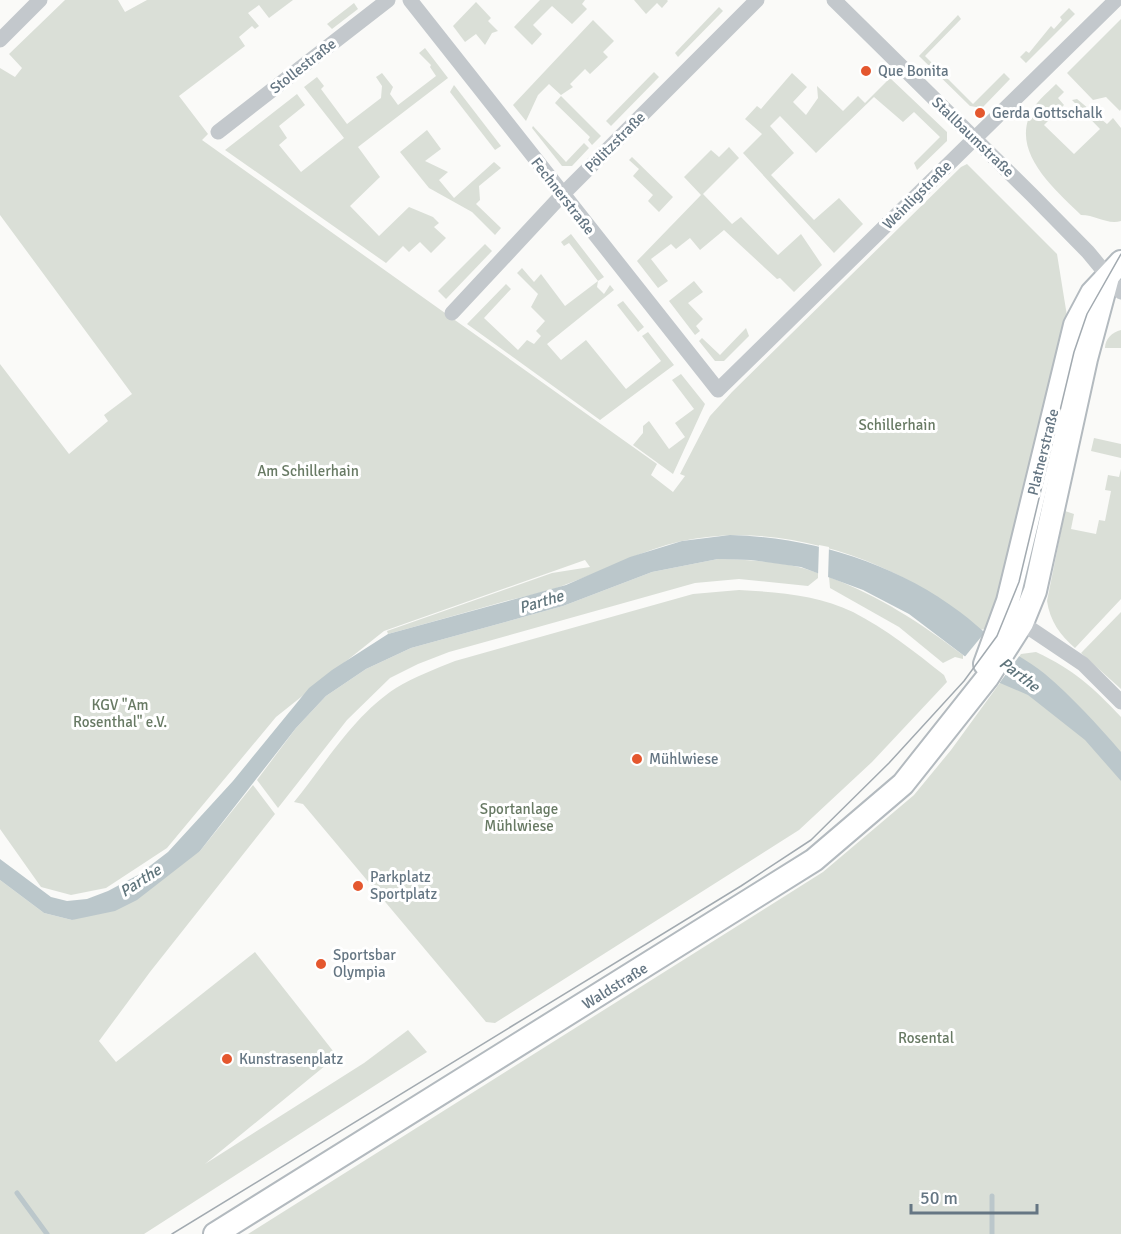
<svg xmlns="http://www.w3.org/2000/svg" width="1121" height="1234" viewBox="0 0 1121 1234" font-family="Signika,sans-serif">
  <rect width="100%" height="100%" fill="#fafaf8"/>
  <g fill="#dadfd7">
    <path d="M65,0h53l7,12 22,-12h146l-24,18 -10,-13 -11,8 11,13 -4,3 -3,-3 -13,11 6,9 -66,50 29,38 -6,6 455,324 -6,11 22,17 12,-16 -5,-2 30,-58 22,-24 229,-225 6,-3 90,90 10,62 -60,257 -18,55 -9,2c-76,-68 -196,-111 -298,-89 -40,9 -76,29 -115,43 -19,8 -41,12 -61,17 -39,11 -78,22 -118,33l-1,-3 165,-58 38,-6 -5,-7 -201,71 -108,86 -109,131 -61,40 -35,7 -30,-8 -41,-58v-465l69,90 39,-33 -4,-6 28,-21 -132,-179v-147l15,9 7,-9 -13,-14z"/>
    <path d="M540,0h45l-3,4 5,5 -15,15 -20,-18 -19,19 9,9 -10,11 -18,-18z"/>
    <path d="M634,0h33l1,1 -6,7 -5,-5 -11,11z"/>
    <path d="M476,2l15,16 -3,3 10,10 -6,2 -7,12 -9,-11 -11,8 -12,-16z"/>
    <path d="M354,3l4,6 -26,20 -5,-5z"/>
    <path d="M719,7l4,4 -45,46 -3,-4z"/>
    <path d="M1069,8l6,6 -49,49 -6,-6 6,-6 3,2 22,-27 3,3 8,-9 -2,-3z"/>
    <path d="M958,15l3,4 -36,37 48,48 31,-31 6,6 -28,29 -12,-2 -51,-50z"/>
    <path d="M1121,19v90l-1,2 -14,-14 -13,3 -26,-27z"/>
    <path d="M593,20l21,21 -11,11 5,5 -18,17 -5,-5 -15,15 3,3 -12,8 -12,-11 -11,11 -12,26 -13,-16z"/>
    <path d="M425,48l23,30 -90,69 22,30 -30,29 29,30 30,-29 24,10 6,6 -5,4 12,11 -15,15 -11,-11 -11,10 -6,-6 -17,17 -161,-113 72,-56 8,11 -26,21 8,12 -8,7 22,27 43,-34 -40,-51 13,-10 7,9 -3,3 26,35 34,-26 1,-12 -6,-9 6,-4 11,14 -3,7 8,11 38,-29 -6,-9 1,-2 -12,-12z"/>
    <path d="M654,72l5,5 -48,49 -5,-5z"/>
    <path d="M792,73l15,14 -14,15 13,13 12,-17 -1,-12 26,25 15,-15 7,7 25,-25 57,54v9l-30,29 -3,-7 26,-26 -26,-25 -11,10 -29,-25 -58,56 -36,-37 -10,10 24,27 -23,22 43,45 25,-22 24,26 -29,29 -91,-100 19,-19 -17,-15 12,-13 4,3z"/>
    <path d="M1056,84l8,8 -6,6 6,7 -20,20 30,29 26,-25 -28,-29 5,-1 30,25 6,-6 8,10v93c-14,4 -25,-6 -40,-6 -24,-24 -67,-59 -52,-98 4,-13 18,-24 27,-33z"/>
    <path d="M454,85l47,61 -6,4 -45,-58z"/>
    <path d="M561,96l40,40 -9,9 -4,-5 2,-3 -35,-34z"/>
    <path d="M533,126l33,36 18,-19 5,5 -17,18h-10l-30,-38z"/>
    <path d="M427,130l14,19 -16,12 23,11 -9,8 15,18 40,-36 7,6 -22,18 1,14 -4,4 25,24 -6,7 -23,-23 -43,-24 -29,-36z"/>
    <path d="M729,147l10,11 -36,36 29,30 9,-7 37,38 23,-21 21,31 -28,27 -14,-14 -3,1 -53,-49 -24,20 -10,-12 -14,11 -5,-5 -20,15 17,22 -10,7 -21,-27 64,-66 -17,-18 27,-27 8,7z"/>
    <path d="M632,157l41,40 -14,15 -11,-11 5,-6 -20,-19 6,-7 -10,-9z"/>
    <path d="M571,234l33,43 -6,4 -1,6 7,7 6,-9 4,5 -67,54 14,16 25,-20 40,49 35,-28 -19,-25 6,-4 26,33 -74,55 -133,-96 39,-40 5,5 -27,29 34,32 9,-10 7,4 7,-8 -5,-5 9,-10 -14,-14 7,-13 -21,-21 5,-5 12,14 7,-8 24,32 33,-25 -29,-38 -5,3 -3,-4z"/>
    <path d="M485,244l7,7 -46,48 -8,-8z"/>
    <path d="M694,281l9,11 -15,11 15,16 -7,7 4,5 -5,4 -26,-34z"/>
    <path d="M623,301l21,26 -6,5 -21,-27z"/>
    <path d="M746,328l3,8 -25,25h-9l-16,-20 3,-3 18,17z"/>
    <path d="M1121,330v18h-16c0,-9 7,-16 16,-18z"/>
    <path d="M681,374l24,30 -32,70 -40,-29 10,-12v-7l6,-5 20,28 16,-12 -10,-14 19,-14 -22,-29z"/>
    <path d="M1094,438l27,6v14l-30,-7z"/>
    <path d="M1121,469v130l-46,49c-15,-13 -25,-27 -28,-47l18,-90 9,3 -3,15 25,5 3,-14 6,1 6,-30 -6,-1 3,-15 11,2z"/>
    <path d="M718,559c33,1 68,2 100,14v5l-10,8 -69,-7 -44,4 -246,69 -31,12 -28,14 -43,42 -69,88 -21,-28 39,-52 30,-32 40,-27 45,-21 152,-42 89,-34z"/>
    <path d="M829,577c52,20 90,45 134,78v4l-8,-2 -12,6 -44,-36 -69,-39z"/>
    <path d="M739,590c38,2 80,5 114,22 33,17 62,40 91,63l3,7 -75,80 -73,68 -304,193 -9,-1 -183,-218 -9,-2c31,-38 60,-87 102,-114 18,-11 39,-19 59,-27l238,-67z"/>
    <path d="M1121,612v77l-40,-36z"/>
    <path d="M1036,652c38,18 57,35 85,65v517h-873l575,-362 91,-77 37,-45 70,-96z"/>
    <path d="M253,785l22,29 -125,158 -51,69 17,21 139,-110 82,104 -132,108 159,-101 44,-33 19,22 -283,182h-144v-354l44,33 28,7 128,-69z"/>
  </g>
  <path fill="#bbc7cb" d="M730,535c81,2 165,28 230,77 11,8 21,18 32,26 17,13 37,23 53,36 27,23 53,51 76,78v29l-36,-41 -57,-45 -28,-12 -91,-69 -46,-24 -62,-23 -50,-7 -33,-1 -66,13 -89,34 -152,42 -45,21 -40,27 -30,32 -96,123 -63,49 -22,11 -43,9 -28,-7 -44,-33v-21l51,38 16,4 20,-2 21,-8 30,-16 30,-23 65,-71 76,-93 23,-18 56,-36 178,-49 64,-28 52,-16z"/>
  <g fill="#fafaf8">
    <path d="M819,545l10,2 -1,31 -10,-2z"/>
    <path d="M986,631l34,24 -22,30 -35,-26z"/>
  </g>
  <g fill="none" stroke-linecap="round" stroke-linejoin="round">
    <g stroke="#bbc7cb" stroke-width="5">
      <path d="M17,1193l30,41"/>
      <path d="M992,1196v38"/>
    </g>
    <g stroke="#b3babf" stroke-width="26">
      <g id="secondary">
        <path d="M985,664l23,-63 67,-276 17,-32 29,-31"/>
        <path d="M215,1234l599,-374 89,-76 84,-106 35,-55 13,-32 51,-232 22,-82"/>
      </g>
    </g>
    <g stroke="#c3c8cc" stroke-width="15">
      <path d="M410,0l308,390 398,-390"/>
      <path d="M834,0l198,195 56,57 33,40"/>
      <path d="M0,40l40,-40"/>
      <path d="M218,132l170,-132"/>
      <path d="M452,313l110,-118 195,-195"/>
      <path d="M1022,623l61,41 38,38"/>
    </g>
    <use href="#secondary" stroke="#fff" stroke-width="22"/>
    <path stroke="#a2aab0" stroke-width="1.5" d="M172,1234l569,-348 70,-46 78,-77 75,-82 33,-45 22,-54 55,-230 13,-38 34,-60"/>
  </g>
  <g fill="#e4572e" stroke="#fff" stroke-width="2">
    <circle cx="866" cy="71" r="6"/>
    <circle cx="980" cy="113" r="6"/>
    <circle cx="637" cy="759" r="6"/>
    <circle cx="358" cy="886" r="6"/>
    <circle cx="321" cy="964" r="6"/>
    <circle cx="227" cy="1059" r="6"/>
  </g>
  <g text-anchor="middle" stroke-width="6" stroke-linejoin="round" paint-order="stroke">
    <g font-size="15" fill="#657683" stroke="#fff">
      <text transform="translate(303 66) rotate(-38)" y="5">Stollestraße</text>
      <text transform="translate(973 137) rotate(44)" y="5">Stallbaumstraße</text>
      <text transform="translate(615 142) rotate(-45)" y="5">Pölitzstraße</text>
      <text transform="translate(917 195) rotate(-45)" y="5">Weinligstraße</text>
      <text transform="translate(563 196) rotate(52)" y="5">Fechnerstraße</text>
      <text transform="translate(1043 452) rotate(-76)" y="5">Platnerstraße</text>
      <text transform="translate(615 986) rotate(-32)" y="5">Waldstraße</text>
    </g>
    <g font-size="15" fill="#657683" stroke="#fff" text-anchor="start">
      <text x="878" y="76">Que Bonita</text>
      <text x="992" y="118">Gerda Gottschalk</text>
      <text x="649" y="764">Mühlwiese</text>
      <text x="370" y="882">Parkplatz<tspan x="370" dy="17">Sportplatz</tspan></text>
      <text x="333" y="960">Sportsbar<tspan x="333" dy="17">Olympia</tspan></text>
      <text x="239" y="1064">Kunstrasenplatz</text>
    </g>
    <g font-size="15" fill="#687a64" stroke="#fff">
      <text x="897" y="430">Schillerhain</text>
      <text x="308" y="476">Am Schillerhain</text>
      <text x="120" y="710">KGV "Am<tspan x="120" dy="17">Rosenthal" e.V.</tspan></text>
      <text x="519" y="814">Sportanlage<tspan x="519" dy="17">Mühlwiese</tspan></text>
      <text x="926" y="1043">Rosental</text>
    </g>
    <g font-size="16" font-style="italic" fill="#60757c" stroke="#fff">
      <text transform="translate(541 601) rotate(-17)" y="6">Parthe</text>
      <text transform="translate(1020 674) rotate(37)" y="6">Parthe</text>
      <text transform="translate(140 880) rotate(-33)" y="6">Parthe</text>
    </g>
  </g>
  <path d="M911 1204v9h126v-9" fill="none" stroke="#657683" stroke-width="3"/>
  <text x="920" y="1204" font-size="18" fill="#657683" stroke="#ffffff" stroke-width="4.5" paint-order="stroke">50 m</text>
</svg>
